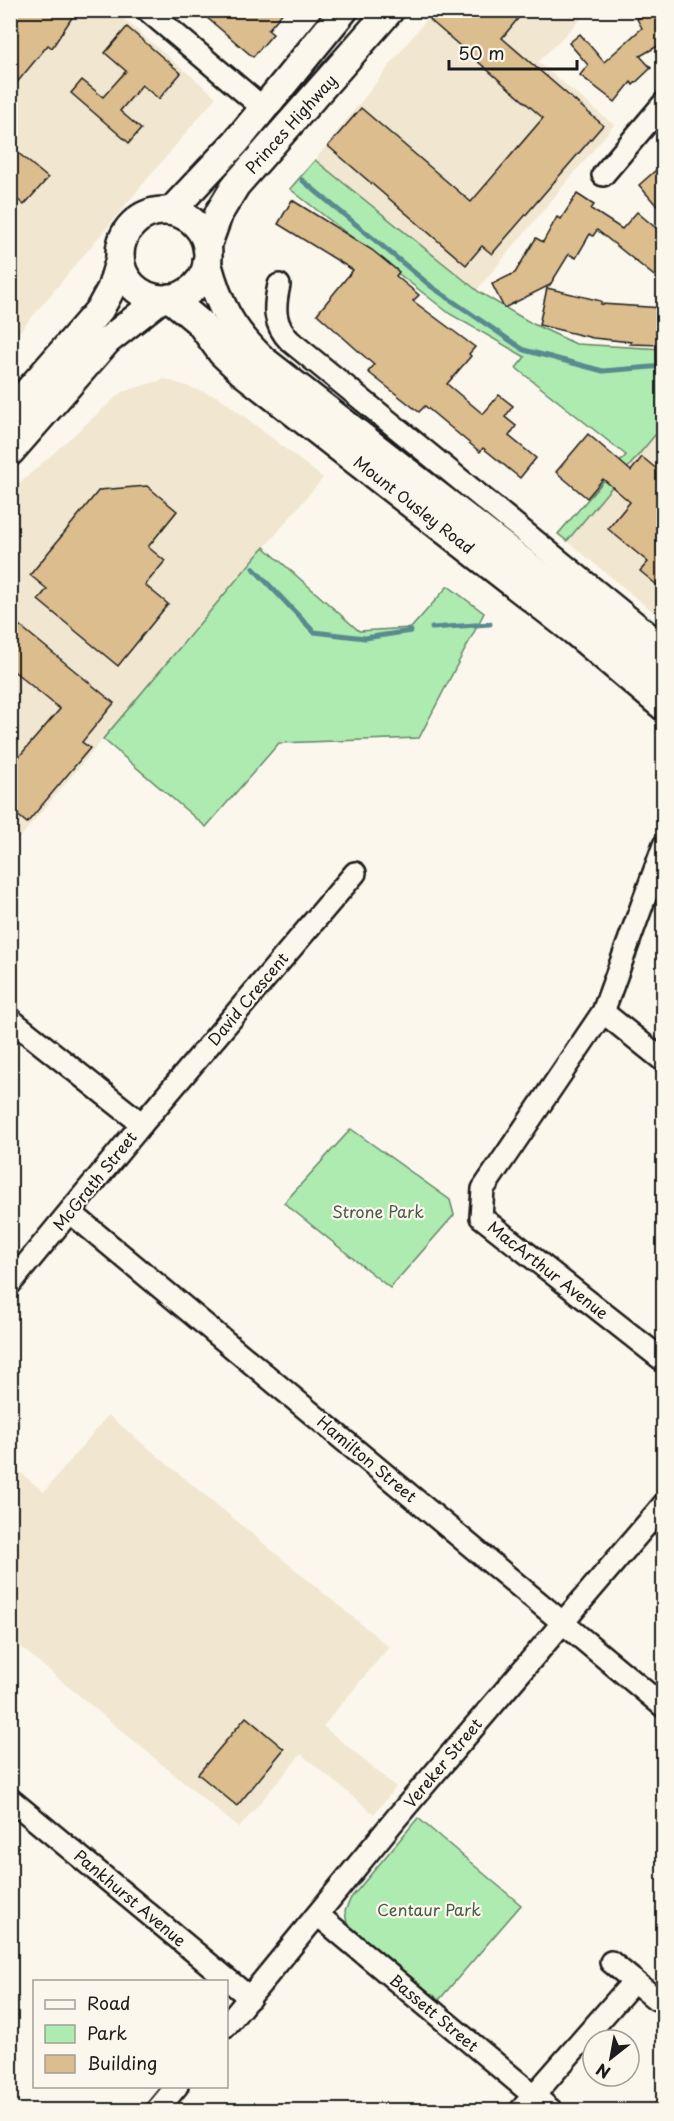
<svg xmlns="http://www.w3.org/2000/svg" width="674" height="2121" viewBox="0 0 674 2121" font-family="'Playpen Sans',sans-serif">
  <rect width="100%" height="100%" fill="#fbf7ec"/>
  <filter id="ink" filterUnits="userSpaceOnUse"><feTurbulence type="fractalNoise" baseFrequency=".0167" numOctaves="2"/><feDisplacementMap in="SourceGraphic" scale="12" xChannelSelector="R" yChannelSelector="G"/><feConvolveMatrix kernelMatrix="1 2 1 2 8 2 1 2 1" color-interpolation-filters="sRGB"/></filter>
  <g filter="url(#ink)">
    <g fill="#f1e6d0">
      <path d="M59,11h55l102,86 -205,245v-275z"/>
      <path d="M433,11h156l-51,51 76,63 -138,166 -161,-131z"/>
      <path d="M165,379l54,18 104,81 -312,370v-357l111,-99z"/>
      <path d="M655,434l8,2v184l-96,-79z"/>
      <path d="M108,1415l281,232 -66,79 73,61 -22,27 -73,-60 -62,74 -228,-189 -1,-175 34,28z"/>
    </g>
    <g fill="#aeebb1" stroke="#658466" stroke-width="1.5">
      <path d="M315,160l164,132 52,31 45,21 87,5v87l-8,-1 -88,106 -9,-7 68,-79 -110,-87 9,-11 -75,-43 -160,-125z"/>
      <path d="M264,547l95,84 52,-3 37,-42 36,27 -65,125 -140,5 -73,84 -103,-88z"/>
      <path d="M351,1129l99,71 4,15 -64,73 -106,-85z"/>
      <path d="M418,1818l103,87 -82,95 -92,-76 -2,-13 6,-13z"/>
    </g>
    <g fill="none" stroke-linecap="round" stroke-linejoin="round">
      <g stroke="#598a90" stroke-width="5">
        <path d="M302,180l130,107 92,63 79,21 61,-5"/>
        <path d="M253,568l61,64 51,6 46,-7"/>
        <path d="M432,628l58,-4"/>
      </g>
    </g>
    <g fill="#dbbd8e" stroke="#1c1c1c" stroke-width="1.5">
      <path d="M10,10h67l-25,38 -4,-3 -38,46z"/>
      <path d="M198,10h87l-17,20 5,4 -20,23z"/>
      <path d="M438,10h87l-23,28 101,87 -111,129 -10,-8 -16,19 -138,-119 33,-38 110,94 72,-84 -113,-98z"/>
      <path d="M652,10h11v33l-23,13 11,12 -18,17 -2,-3 -16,20 -35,-27 8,-10 -19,-22 11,-9 24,28 38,-34 -5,-9z"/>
      <path d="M127,27l54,46 -22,26 -17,-14 -22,26 21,18 -12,14 -58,-50 11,-13 21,17 23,-26 -21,-18z"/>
      <path d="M10,146l38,32 -24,27 -14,-12z"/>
      <path d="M663,164v35l-7,6 -17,-20z"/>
      <path d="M577,194l17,11 -3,4 31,20 15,-17 26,22v49l-66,-53 -4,6 -3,-2 -14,24 -7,-4 -19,31 -46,23 -12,-24 23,-11 21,-35 7,4 14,-25 4,2z"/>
      <path d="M292,200l80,50 27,22 -3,4 23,19 -6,6 62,46 -6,7 2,2 -24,28 36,30 16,-19 14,11 -8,11 11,9 -7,10 27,22 -16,20 -37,-30 -3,4 -55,-46 -6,6 -51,-40 6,-7 -57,-51 36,-44 -75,-46z"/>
      <path d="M547,288l54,13v3l62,4v37l-33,-1 1,-2 -38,-4 -54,-13z"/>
      <path d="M588,434l43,37 11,-14 21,17v116l-23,-19 8,-9 -40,-33 22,-27 -27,-23 -16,19 -31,-26z"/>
      <path d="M147,486l30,25 -29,36 17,14 -20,24 23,19 -50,62 -80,-66 9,-11 -17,-14 69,-85z"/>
      <path d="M19,625l95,78 -32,39 8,6 -63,75 -17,-14v-42l50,-58 -50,-41v-32z"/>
      <path d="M246,1717l38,32 -47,57 -39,-32z"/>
    </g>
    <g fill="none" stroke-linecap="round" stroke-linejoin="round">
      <g stroke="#1c1c1c" stroke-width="26">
        <g id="minor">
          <path d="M147,10l116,98"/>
          <path d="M603,175l61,-72"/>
          <path d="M279,285c-5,22 -6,39 11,56l374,305"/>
          <path d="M664,845l-61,167 -120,177 -2,28 183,144"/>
          <path d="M603,1012l61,49"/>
          <path d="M10,1019l132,105 -132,160"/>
          <path d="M142,1124l213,-251"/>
          <path d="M70,1212l594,495"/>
          <path d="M10,1799l240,199"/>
          <path d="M318,1915l233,195"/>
          <path d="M634,1981l22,18"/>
          <path d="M226,2026l172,-210 266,-312"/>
          <path d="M157,2110l20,-24"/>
          <path d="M521,2110l113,-129 -23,-19"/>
        </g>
      </g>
      <g stroke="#1c1c1c" stroke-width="32">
        <g id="major">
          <path d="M171,211l65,-69 108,-132"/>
          <circle cx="164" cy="255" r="44"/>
          <path d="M207,246l12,-33 17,-28 154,-175"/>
          <path d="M207,262c12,44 23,66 56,98l296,230 105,86"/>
          <path d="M170,298l30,25 22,30 19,18 333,260 90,76"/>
          <path d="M10,412l90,-103 11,-20 9,-30"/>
          <path d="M10,452l97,-111 52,-41"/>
        </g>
      </g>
      <use href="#minor" stroke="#fbf7ec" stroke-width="21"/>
      <use href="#major" stroke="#fbf7ec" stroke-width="27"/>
    </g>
  </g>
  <g text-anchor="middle" stroke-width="4.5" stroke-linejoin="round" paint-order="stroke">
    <g font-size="16" fill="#1c1c1c" stroke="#fbf7ec">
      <text transform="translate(291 124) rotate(-48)" y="6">Princes Highway</text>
      <text transform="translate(414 505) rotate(38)" y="6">Mount Ousley Road</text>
      <text transform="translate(248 999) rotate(-50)" y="6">David Crescent</text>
      <text transform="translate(95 1181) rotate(-51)" y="6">McGrath Street</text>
      <text transform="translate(548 1270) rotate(38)" y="6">MacArthur Avenue</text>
      <text transform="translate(367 1459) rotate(40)" y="6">Hamilton Street</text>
      <text transform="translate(443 1763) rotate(-50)" y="6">Vereker Street</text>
      <text transform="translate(130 1898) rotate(40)" y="6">Pankhurst Avenue</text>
      <text transform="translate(434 2013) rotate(40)" y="6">Bassett Street</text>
    </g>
    <g font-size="16" fill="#485a49" stroke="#fbf7ec">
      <text x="378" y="1218">Strone Park</text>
      <text x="429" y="1916">Centaur Park</text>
    </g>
  </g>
  <rect width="674" height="2121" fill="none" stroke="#fbf7ec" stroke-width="36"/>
  <rect x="18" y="18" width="638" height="2085" fill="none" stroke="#1c1c1c" stroke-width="2" filter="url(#ink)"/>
  <rect x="33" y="1980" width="195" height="108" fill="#fbf7ec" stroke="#a29f99" stroke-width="1.5"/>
  <rect x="45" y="2000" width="30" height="9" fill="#fbf7ec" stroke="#a29f99" stroke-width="1.5"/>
  <text x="87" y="2010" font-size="18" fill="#1c1c1c">Road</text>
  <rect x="45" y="2025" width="30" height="18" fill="#aeebb1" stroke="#a29f99" stroke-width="1.5"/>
  <text x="87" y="2040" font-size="18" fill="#1c1c1c">Park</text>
  <rect x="45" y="2055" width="30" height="18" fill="#dbbd8e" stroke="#a29f99" stroke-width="1.5"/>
  <text x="87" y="2070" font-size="18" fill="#1c1c1c">Building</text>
  <g transform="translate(611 2058) rotate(211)"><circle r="28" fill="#fbf7ec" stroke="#a29f99" stroke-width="1.5"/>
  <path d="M0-4.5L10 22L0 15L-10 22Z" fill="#1c1c1c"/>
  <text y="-9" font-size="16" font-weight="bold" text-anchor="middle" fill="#1c1c1c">N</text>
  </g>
  <path d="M449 60v9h128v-9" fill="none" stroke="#1c1c1c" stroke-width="3"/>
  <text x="458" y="60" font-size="18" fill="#1c1c1c" stroke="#fbf7ec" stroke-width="4.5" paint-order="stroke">50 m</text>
</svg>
